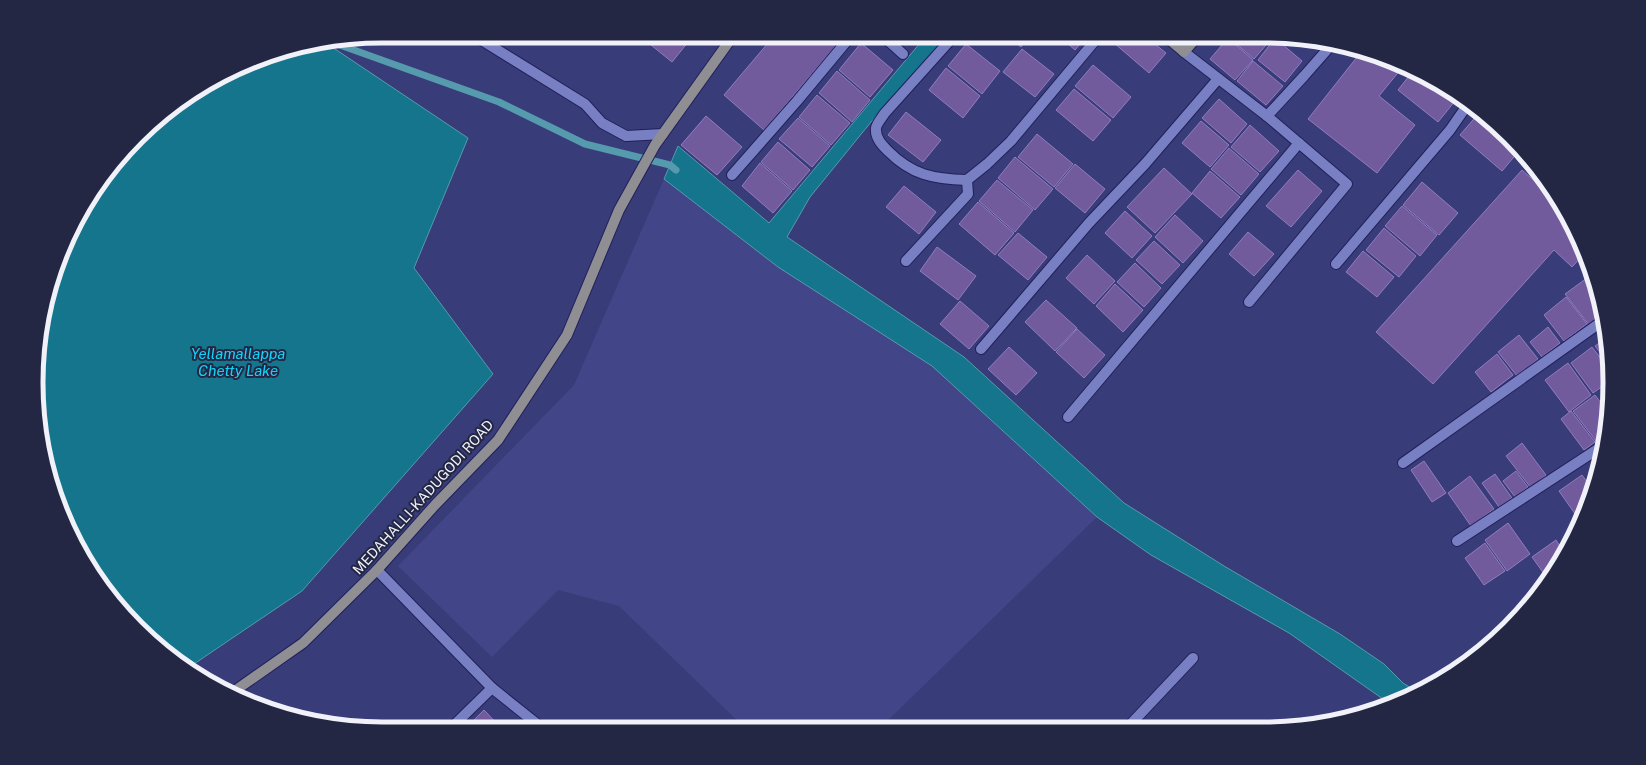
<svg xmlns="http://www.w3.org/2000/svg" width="1646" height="765" viewBox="0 0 1646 765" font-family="'Public Sans',sans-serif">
  <rect width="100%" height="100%" fill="#383c79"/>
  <path fill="#424688" d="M664,179l114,88 154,99 165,151 -216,210 -136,1 -126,-122 -61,-16 -66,67 -94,-91 176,-181z"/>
  <g fill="#14758c" stroke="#569aad">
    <path d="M926,36h22l-77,86 -61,75 -23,40 177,120 160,146 100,63 116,68 44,30 19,19 13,8 -20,12 -6,1 -101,-71 -138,-78 -54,-38 -165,-151 -154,-99 -114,-88 14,-33 91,77z"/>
    <path d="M329,45l139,93 -54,130 79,106 -191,217 -111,75 -37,-23 -72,-87 -39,-106 -7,-68 7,-67 40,-106 71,-87 55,-39 62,-29z"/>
  </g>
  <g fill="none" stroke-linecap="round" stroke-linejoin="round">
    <path stroke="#569aad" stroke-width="7" d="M337,44l162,58 86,42 85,21 6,5"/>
  </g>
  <g fill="#715b9c" stroke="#917cc0">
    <path d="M640,36h53l-21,26z"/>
    <path d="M774,36h70l-80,94 -40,-35z"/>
    <path d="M1007,36h22l-8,11z"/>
    <path d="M1059,36h28l-12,14z"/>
    <path d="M1119,36h26l21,17 -17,20 -35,-30z"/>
    <path d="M1228,36h36l9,1 -19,22 -26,-22z"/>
    <path d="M1228,38l25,22 -18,20 -25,-21z"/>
    <path d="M1275,38l27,23 -17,21 -27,-22z"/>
    <path d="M861,43l32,27 -23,27 -31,-27z"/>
    <path d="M966,44l34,27 -18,23 -34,-28z"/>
    <path d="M1022,49l32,25 -19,23 -32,-25z"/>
    <path d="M1361,52l29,9 11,8 -22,27 36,29 -38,48 -69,-54z"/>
    <path d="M1253,61l30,25 -17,19 -29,-24z"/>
    <path d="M1093,65l38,32 -18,21 -38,-32z"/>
    <path d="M946,68l34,28 -17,22 -34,-28z"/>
    <path d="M837,71l33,29 -18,22 -33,-29z"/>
    <path d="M1413,71l14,8 28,22 -17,21 -40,-32z"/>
    <path d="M1434,83l22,11 3,3 -2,3z"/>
    <path d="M1074,89l37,31 -18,21 -37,-31z"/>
    <path d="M817,95l33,28 -19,22 -32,-28z"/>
    <path d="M1219,99l28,25 -16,19 -29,-25z"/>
    <path d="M906,112l35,28 -18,22 -35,-27z"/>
    <path d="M1479,113l29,24 11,14 -17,20 -42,-36z"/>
    <path d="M706,116l36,31 -25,28 -36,-30z"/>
    <path d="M798,118l32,28 -18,21 -33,-28z"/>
    <path d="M1201,121l28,24 -19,22 -28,-24z"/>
    <path d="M1250,125l29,26 -19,21 -29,-25z"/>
    <path d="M1037,134l36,30 -19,23 -36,-30z"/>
    <path d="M778,142l32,28 -17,20 -32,-28z"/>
    <path d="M1229,148l30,26 -18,21 -30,-26z"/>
    <path d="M1015,157l38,32 -18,21 -37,-32z"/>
    <path d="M760,163l32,28 -19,22 -31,-27z"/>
    <path d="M1075,164l30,25 -20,24 -30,-25z"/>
    <path d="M1164,168l28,26 -37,39 -28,-26z"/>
    <path d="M1298,170l24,21 -31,36 -25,-21z"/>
    <path d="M1522,170l37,33 26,50 -13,14 -18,-17 -121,134 -57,-52z"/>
    <path d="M1210,171l30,26 -19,21 -29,-25z"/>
    <path d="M997,180l36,30 -18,22 -36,-31z"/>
    <path d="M1422,182l36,31 -19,22 -36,-30z"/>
    <path d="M904,186l32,26 -17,22 -33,-27z"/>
    <path d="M978,202l36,31 -19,22 -36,-31z"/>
    <path d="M1402,206l35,29 -17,21 -35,-30z"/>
    <path d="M1125,211l27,25 -20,22 -27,-25z"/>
    <path d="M1175,215l28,26 -20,22 -28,-26z"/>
    <path d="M1384,228l32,28 -17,21 -33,-27z"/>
    <path d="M1248,232l26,22 -20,22 -25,-22z"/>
    <path d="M1018,233l29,24 -19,23 -30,-25z"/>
    <path d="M1154,241l26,24 -18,19 -26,-24z"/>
    <path d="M937,247l39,29 -18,24 -38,-29z"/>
    <path d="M1363,251l31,26 -17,20 -31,-25z"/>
    <path d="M1087,255l28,26 -21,23 -28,-26z"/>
    <path d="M1135,263l26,25 -17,19 -27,-25z"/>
    <path d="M1587,278l9,11 7,26 -13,11 -25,-32z"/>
    <path d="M1115,284l28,26 -20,22 -27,-26z"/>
    <path d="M1566,297l21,27 -23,17 -20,-26z"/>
    <path d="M1046,300l31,28 -22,23 -30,-29z"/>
    <path d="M960,301l29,25 -20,23 -29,-25z"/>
    <path d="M1548,327l12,16 -18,14 -12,-15z"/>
    <path d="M1077,329l28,26 -21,23 -28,-26z"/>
    <path d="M1519,335l19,24 -21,17 -19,-24z"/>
    <path d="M1606,338l2,25 -13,-17z"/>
    <path d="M1009,347l28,26 -21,22 -28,-26z"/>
    <path d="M1592,347l17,22 1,12 -17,12 -22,-30z"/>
    <path d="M1497,354l16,21 -22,17 -16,-20z"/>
    <path d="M1568,363l23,32 -22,17 -24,-32z"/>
    <path d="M1595,395l12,16 -2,24 -9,6 -23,-30z"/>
    <path d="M1571,411l24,31 -11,8 -23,-31z"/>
    <path d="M1522,443l24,32 -15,13 -25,-32z"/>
    <path d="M1424,461l22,32 -14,9 -21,-32z"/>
    <path d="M1597,470l-5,16 -5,-8z"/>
    <path d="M1516,471l12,16 -13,10 -12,-16z"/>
    <path d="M1495,474l17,24 -13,9 -17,-24z"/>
    <path d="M1582,475l10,14 -8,26 -4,6 -21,-30z"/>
    <path d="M1470,476l24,33 -23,17 -23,-33z"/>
    <path d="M1508,523l22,31 -23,17 -22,-31z"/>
    <path d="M1556,540l7,11 -16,27 -15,-21z"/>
    <path d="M1485,543l20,28 -21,14 -19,-27z"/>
    <path d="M484,710l18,19h-37z"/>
  </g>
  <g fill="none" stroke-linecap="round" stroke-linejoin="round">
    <g stroke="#21205b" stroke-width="12">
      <g id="street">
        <path d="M475,36l110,68 17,19 24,13 37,-2"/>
        <path d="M883,36l20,18"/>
        <path d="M954,36l-70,78c-2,4 -7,9 -8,14 -1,10 6,17 12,23 24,24 45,28 79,29l20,-16 24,-23 88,-105"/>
        <path d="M1184,52l83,64 80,68 -98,118"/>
        <path d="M1267,116l37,-40 29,-33"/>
        <path d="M732,175l65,-74 54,-65"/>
        <path d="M906,261l62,-67 -1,-14"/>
        <path d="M1336,264l114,-134 18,-26"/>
        <path d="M981,349l108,-126 56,-59 73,-85"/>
        <path d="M1068,417l231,-274"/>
        <path d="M1403,463l201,-143"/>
        <path d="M1457,541l147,-96"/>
        <path d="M377,570l115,118 50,40"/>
        <path d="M1128,727l65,-69"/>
        <path d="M450,729l42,-41"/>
      </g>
    </g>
    <g stroke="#21205b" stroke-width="12">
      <g id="secondary">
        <path d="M1165,36l19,16 14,-16"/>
        <path d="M233,692l70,-49 74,-73 58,-65 63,-65 69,-105 52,-125 36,-65 78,-109"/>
      </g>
    </g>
    <use href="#street" stroke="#7880c3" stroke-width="10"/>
    <use href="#secondary" stroke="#8f8e92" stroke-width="10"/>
  </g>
  <g text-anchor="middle" stroke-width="4" stroke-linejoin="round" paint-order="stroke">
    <g font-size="14" fill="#f0f1f9" stroke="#242743">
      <text transform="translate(423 497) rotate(-48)" y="5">MEDAHALLI-KADUGODI ROAD</text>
    </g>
    <g font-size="15" font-style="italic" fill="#12d4fb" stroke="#242743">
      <text x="238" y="359">Yellamallappa<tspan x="238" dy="17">Chetty Lake</tspan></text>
    </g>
  </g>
  <path d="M0 0H1646V765H0ZM382 43H1264A339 339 0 0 1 1603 382V383A339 339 0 0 1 1264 722H382A339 339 0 0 1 43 383V382A339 339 0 0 1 382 43Z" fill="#242743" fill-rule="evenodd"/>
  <path fill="none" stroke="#f0f1f9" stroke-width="5" d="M382 43H1264A339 339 0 0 1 1603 382V383A339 339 0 0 1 1264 722H382A339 339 0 0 1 43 383V382A339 339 0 0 1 382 43Z"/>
</svg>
